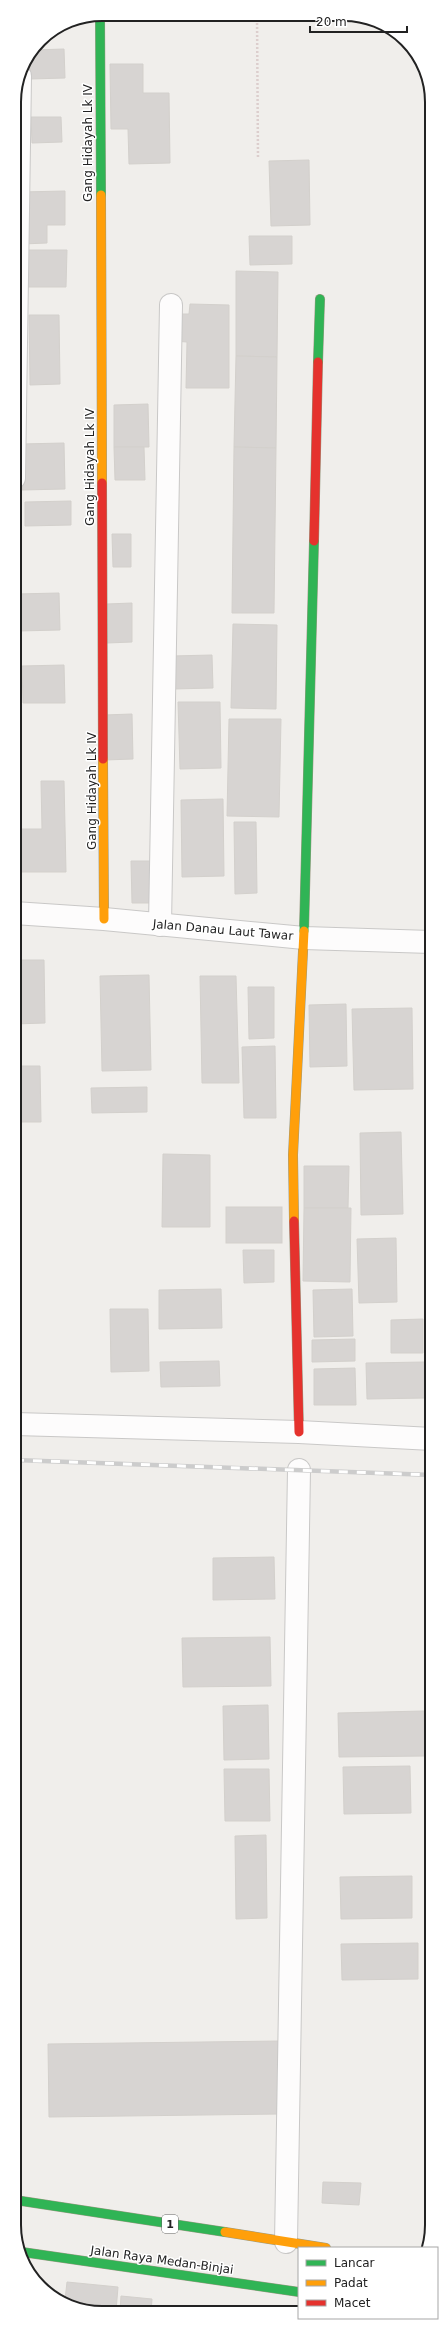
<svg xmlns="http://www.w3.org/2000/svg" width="446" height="2327" viewBox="0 0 446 2327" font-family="'DejaVu Sans',sans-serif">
  <rect width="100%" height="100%" fill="#f0eeeb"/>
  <g fill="#d7d4d2" stroke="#d3d0cc">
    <path d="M64,49l1,29 -35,1v-26l3,-3z"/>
    <path d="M110,64h33v29h26l1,70 -41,1 -1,-35h-17z"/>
    <path d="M31,117h30l1,25 -30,1z"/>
    <path d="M309,160l1,65 -39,1 -2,-65z"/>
    <path d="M65,191v34h-18v18l-25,1 -1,-52z"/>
    <path d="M249,236h43v28l-42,1z"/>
    <path d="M22,250h45l-1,37h-44z"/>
    <path d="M236,271l42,1 -1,85 -41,-1z"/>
    <path d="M190,304l39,1v83h-43l1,-46 -13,-1v-27h15z"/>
    <path d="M29,315h30l1,69 -30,1z"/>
    <path d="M236,356l41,1 -1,91 -42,-1z"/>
    <path d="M148,404l1,43h-35v-42z"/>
    <path d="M64,443l1,46 -43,1 -1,-46z"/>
    <path d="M114,447h30l1,33h-30z"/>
    <path d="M234,447l42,1 -2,165h-42z"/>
    <path d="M71,501v24l-46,1v-24z"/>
    <path d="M112,534h19v33h-18z"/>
    <path d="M59,593l1,37 -42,1 -2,-37z"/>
    <path d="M132,603v39l-25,1v-39z"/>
    <path d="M233,624l44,1 -1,84 -45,-1z"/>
    <path d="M212,655l1,33 -40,1 -1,-33z"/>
    <path d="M64,665l1,38h-42l-1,-37z"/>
    <path d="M178,702h42l1,66 -41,1z"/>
    <path d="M132,714l1,45 -28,1 -1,-45z"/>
    <path d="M229,719h52l-2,98 -52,-1z"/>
    <path d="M41,781h23l2,91h-47l-1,-43h24z"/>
    <path d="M223,799l1,77 -42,1 -1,-77z"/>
    <path d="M234,822h22l1,71 -22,1z"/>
    <path d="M131,861h21l1,42h-21z"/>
    <path d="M14,960h30l1,63 -31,1z"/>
    <path d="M149,975l2,95 -49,1 -2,-95z"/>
    <path d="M200,976h36l3,107h-37z"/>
    <path d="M248,987h26v51l-25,1z"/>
    <path d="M346,1004l1,62 -37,1 -1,-62z"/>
    <path d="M412,1008l1,81 -59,1 -2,-81z"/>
    <path d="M432,1037v81h-4l-1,-80z"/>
    <path d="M275,1046l1,72h-32l-2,-71z"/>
    <path d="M14,1066h26l1,56h-27z"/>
    <path d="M147,1087v25l-55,1 -1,-25z"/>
    <path d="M401,1132l2,82 -42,1 -1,-82z"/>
    <path d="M163,1154l47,1v72h-48z"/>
    <path d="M304,1166h45l-1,42h-44z"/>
    <rect x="226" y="1207" width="56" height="36"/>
    <path d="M304,1208h47l-1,74 -47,-1z"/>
    <path d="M396,1238l1,64 -38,1 -2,-64z"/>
    <path d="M243,1250h31v32l-30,1z"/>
    <path d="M221,1289l1,39 -63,1v-39z"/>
    <path d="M352,1289l1,47 -39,1 -1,-47z"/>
    <path d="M110,1309h38l1,62 -38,1z"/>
    <path d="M423,1319v34h-32v-33z"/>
    <path d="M355,1339v22l-43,1v-22z"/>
    <path d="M219,1361l1,25 -59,1 -1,-25z"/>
    <path d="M425,1362l1,36 -59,1 -1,-36z"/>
    <path d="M355,1368l1,37h-42v-36z"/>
    <path d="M274,1557l1,42 -62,1v-42z"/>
    <path d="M270,1637l1,49 -88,1 -1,-49z"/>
    <path d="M268,1705l1,54 -45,1 -1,-54z"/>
    <path d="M424,1711l1,45 -86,1 -1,-44z"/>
    <path d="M410,1766l1,47 -67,1 -1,-47z"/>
    <path d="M224,1769h45l1,52h-45z"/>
    <path d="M266,1835l1,83 -31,1 -1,-83z"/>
    <path d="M412,1876v42l-71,1 -1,-42z"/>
    <path d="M418,1943v36l-76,1 -1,-36z"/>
    <path d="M279,2041l1,73 -231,3 -1,-73z"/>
    <path d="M323,2182l38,1 -2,22 -37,-2z"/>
    <path d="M35,2281l9,1 -1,5 -7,-4z"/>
    <path d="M67,2282l51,5 -2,24h-32l-19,-11z"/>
    <path d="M121,2296l31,3 -1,13 -31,-1z"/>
  </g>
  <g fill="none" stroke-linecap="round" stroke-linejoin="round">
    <g stroke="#c9c8c7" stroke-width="24">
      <g id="street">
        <path d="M14,478l6,-402"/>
        <path d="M14,913l90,6 200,19 127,4"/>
        <path d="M160,925l11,-620"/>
        <path d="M15,1424l284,8 133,7"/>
        <path d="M286,2242l13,-772"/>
      </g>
    </g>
    <g stroke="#999a82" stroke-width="10">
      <g id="fast">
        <path d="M100,14l1,181"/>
        <path d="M318,362l2,-63"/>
        <path d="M304,931l10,-390"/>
        <path d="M15,2200l210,32"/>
        <path d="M22,2252l277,40"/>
      </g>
    </g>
    <g stroke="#999a82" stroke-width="10">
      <g id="slow">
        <path d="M101,195l1,288"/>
        <path d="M103,759l1,160"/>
        <path d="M294,1221l-1,-66 11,-224"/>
        <path d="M225,2232l101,16"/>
      </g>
    </g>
    <g stroke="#999a82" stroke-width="10">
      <g id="jam">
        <path d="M102,483l1,276"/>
        <path d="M314,541l4,-179"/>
        <path d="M294,1221l5,211"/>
      </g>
    </g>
    <path stroke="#dccecd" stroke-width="2.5" stroke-dasharray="2 2" stroke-linecap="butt" d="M257,15l1,144"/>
    <use href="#street" stroke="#fdfcfc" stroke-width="22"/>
    <use href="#fast" stroke="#30b455" stroke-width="9"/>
    <use href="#slow" stroke="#ff9f0a" stroke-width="9"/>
    <use href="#jam" stroke="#e5322d" stroke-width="9"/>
    <g stroke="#ccc" stroke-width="4.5">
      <path id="rail" d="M15,1460l417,15"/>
    </g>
    <use href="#rail" stroke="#fff" stroke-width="3" stroke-dasharray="9" stroke-linecap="butt"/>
  </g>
  <g text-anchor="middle" stroke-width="3" stroke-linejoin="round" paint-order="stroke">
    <rect fill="#fff" stroke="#646464" stroke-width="1" x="162" y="2215" width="16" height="18" rx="3"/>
    <g font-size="11" font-weight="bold" fill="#222">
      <text x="170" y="2228">1</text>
    </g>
    <g font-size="12" fill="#222" stroke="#fff">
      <text transform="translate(88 143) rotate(-90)" y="4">Gang Hidayah Lk IV</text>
      <text transform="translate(90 467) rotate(-90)" y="4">Gang Hidayah Lk IV</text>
      <text transform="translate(92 791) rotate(-90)" y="4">Gang Hidayah Lk IV</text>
      <text transform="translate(223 930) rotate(5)" y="4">Jalan Danau Laut Tawar</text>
      <text transform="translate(162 2260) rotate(8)" y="4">Jalan Raya Medan-Binjai</text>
    </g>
  </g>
  <path d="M0 0H446V2327H0ZM102 21H344A81 81 0 0 1 425 102V2225A81 81 0 0 1 344 2306H102A81 81 0 0 1 21 2225V102A81 81 0 0 1 102 21Z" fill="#fff" fill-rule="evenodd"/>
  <path fill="none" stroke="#222" stroke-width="2" d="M102 21H344A81 81 0 0 1 425 102V2225A81 81 0 0 1 344 2306H102A81 81 0 0 1 21 2225V102A81 81 0 0 1 102 21Z"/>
  <rect x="298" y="2247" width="140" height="72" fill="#ffffff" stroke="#a7a7a7"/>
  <rect x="306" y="2260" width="20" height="6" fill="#30b455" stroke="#a7a7a7"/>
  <text x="334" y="2267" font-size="12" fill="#222222">Lancar</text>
  <rect x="306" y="2280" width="20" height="6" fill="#ff9f0a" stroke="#a7a7a7"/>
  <text x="334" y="2287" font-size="12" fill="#222222">Padat</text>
  <rect x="306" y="2300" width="20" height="6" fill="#e5322d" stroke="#a7a7a7"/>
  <text x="334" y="2307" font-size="12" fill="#222222">Macet</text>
  <path d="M310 26v6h97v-6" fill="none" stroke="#222222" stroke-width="2"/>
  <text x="316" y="26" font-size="12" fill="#222222" stroke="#ffffff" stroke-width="3" paint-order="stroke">20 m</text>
</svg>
